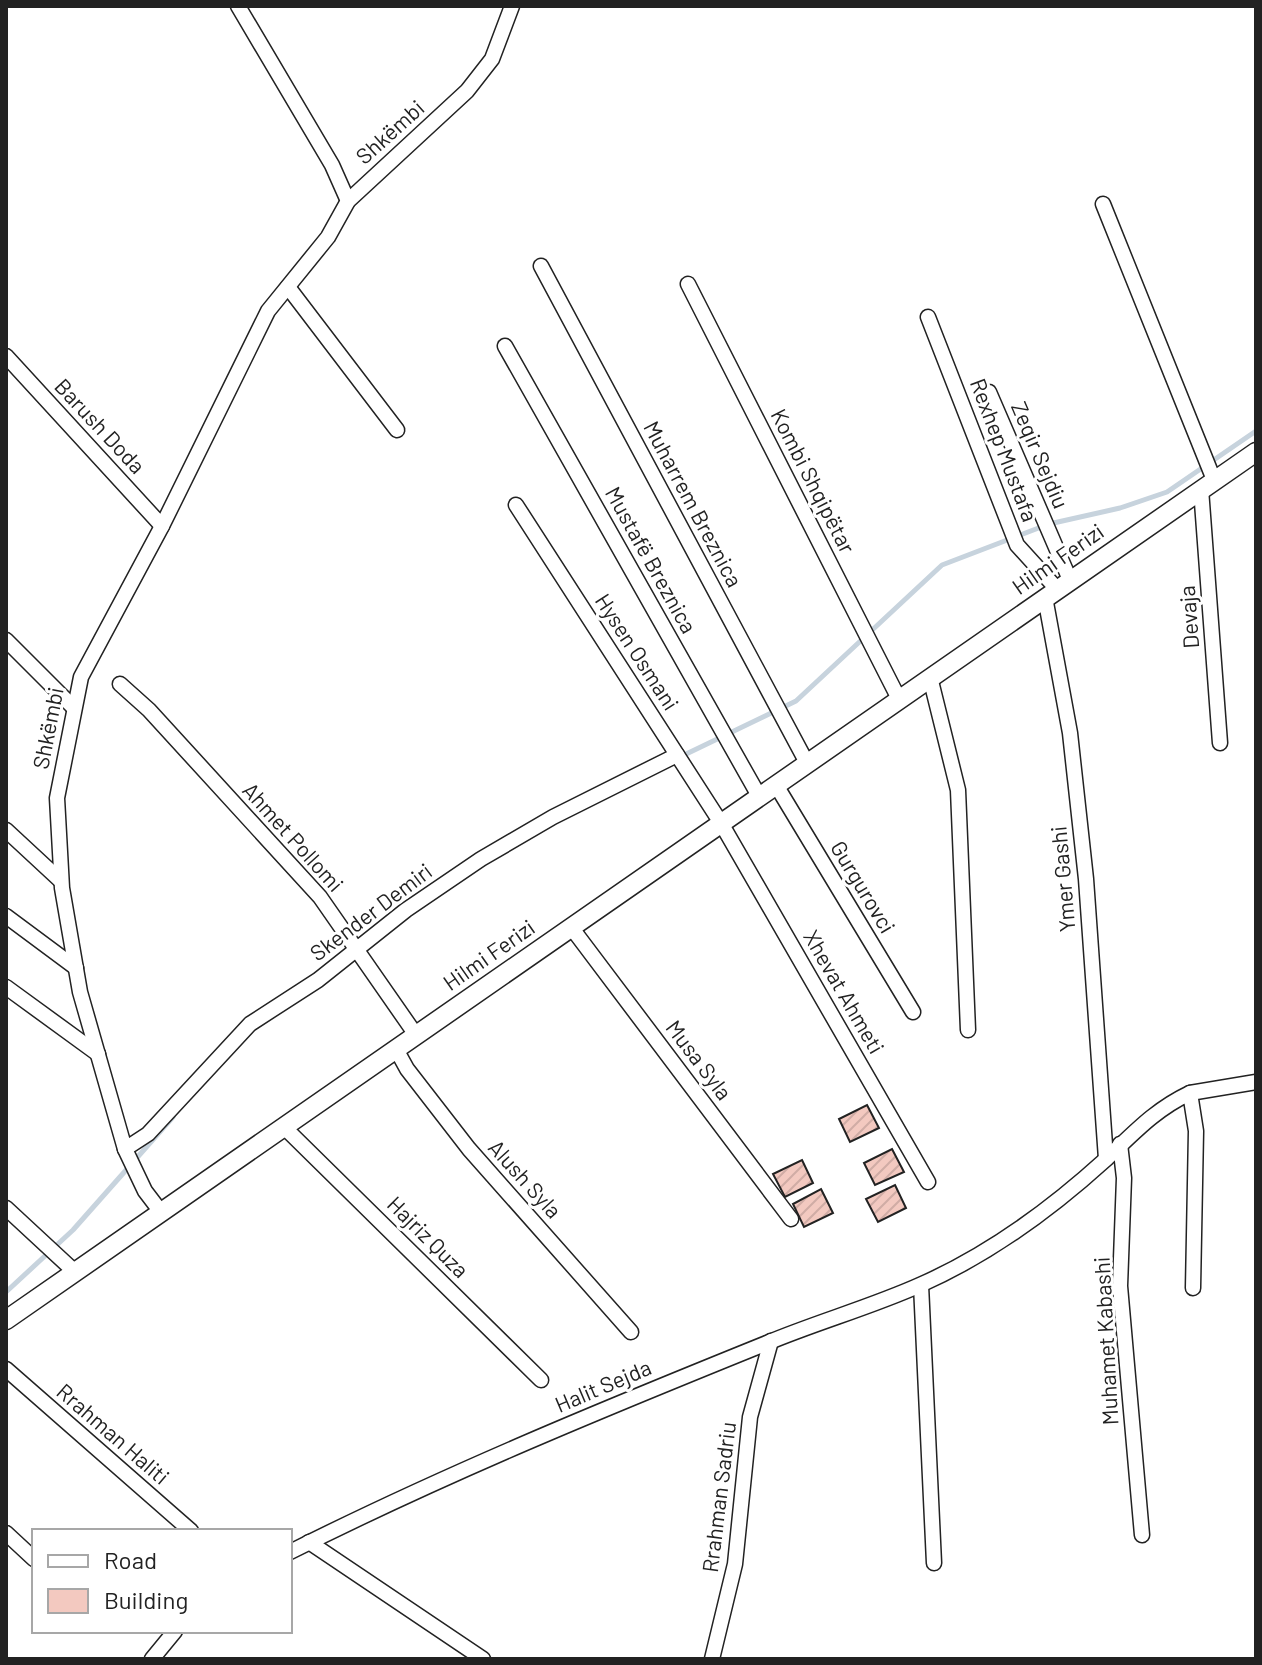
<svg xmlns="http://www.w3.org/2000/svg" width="1262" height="1665" viewBox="0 0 1262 1665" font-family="Barlow,sans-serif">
  <defs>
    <pattern id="building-hatch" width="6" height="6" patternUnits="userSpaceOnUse" patternTransform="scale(2)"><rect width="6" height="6" fill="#f3c9c0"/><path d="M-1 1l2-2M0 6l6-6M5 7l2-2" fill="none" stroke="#d0aca5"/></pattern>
  </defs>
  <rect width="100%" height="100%" fill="#fff"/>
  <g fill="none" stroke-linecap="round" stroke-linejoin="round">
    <g stroke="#c7d3dd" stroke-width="5">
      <path d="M682,756l114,-55 146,-136 107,-41 71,-16 47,-16 89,-61"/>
      <path d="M6,1292l67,-62 100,-113"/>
    </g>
  </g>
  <g fill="url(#building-hatch)" stroke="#222" stroke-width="2">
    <path d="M867,1105l12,23 -29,14 -11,-23z"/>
    <path d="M892,1149l12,23 -29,13 -11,-22z"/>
    <path d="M802,1160l11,23 -28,14 -12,-23z"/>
    <path d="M895,1185l11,23 -28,14 -12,-23z"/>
    <path d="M821,1189l12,24 -29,14 -11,-23z"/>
  </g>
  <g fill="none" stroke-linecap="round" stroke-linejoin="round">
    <g stroke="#222" stroke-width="17">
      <g id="minor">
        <path d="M238,6l94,159 16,36"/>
        <path d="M1103,204l111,276"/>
        <path d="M541,266l266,497"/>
        <path d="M688,284l211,415"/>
        <path d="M288,287l109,143"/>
        <path d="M928,317l89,228 40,44"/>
        <path d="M505,346l254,450"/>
        <path d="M6,356l156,170"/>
        <path d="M989,392l81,188"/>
        <path d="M1201,489l19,254"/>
        <path d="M516,505l205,318 207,359"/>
        <path d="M1045,597l25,136 16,146 20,280"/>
        <path d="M6,640l67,67"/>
        <path d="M930,677l28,113 10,240"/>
        <path d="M120,684l29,26 171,187 96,138"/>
        <path d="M776,785l137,227"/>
        <path d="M6,830l55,51"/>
        <path d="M6,916l70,52"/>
        <path d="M571,927l220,292"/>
        <path d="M6,987l92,67"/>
        <path d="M396,1049l11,20 62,80 162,183"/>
        <path d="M1190,1093l66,-11"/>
        <path d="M284,1127l257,253"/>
        <path d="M1120,1144l4,34 -4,108 22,249"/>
        <path d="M125,1149l23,-15 102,-110 68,-44 88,-70 75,-51 72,-42 124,-62"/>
        <path d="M6,1208l69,64"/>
        <path d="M161,1212l-16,-21 -20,-42 -45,-157 -18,-104 -5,-90 24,-121 81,-151 106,-215 60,-74 20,-36 119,-110 25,-32 20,-53"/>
        <path d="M921,1285l13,278"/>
        <path d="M6,1369l185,162"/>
        <path d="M6,1533l28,26"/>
        <path d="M309,1542l174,117"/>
        <path d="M290,1552c155,-78 316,-144 477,-209 50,-21 104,-36 153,-58 68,-30 130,-75 185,-125 28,-26 49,-50 85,-67l6,38 -3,157"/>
        <path d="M152,1659l23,-28"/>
        <path d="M712,1659l23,-95 15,-147 21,-76"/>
      </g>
    </g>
    <g stroke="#222" stroke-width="21">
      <path id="tertiary" d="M6,1320l1250,-868"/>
    </g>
    <use href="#minor" stroke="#fff" stroke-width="14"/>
    <use href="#tertiary" stroke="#fff" stroke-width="18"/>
  </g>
  <g text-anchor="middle" stroke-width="6" stroke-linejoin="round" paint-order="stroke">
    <g font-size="22" fill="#222" stroke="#fff">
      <text transform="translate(390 132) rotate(-42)" y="8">Shkëmbi</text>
      <text transform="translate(100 426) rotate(47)" y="8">Barush Doda</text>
      <text transform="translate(1004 450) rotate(69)" y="8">Rexhep Mustafa</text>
      <text transform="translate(1040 455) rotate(67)" y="8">Zeqir Sejdiu</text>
      <text transform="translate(813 481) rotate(63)" y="8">Kombi Shqipëtar</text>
      <text transform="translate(693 504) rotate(62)" y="8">Muharrem Breznica</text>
      <text transform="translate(1058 559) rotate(-35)" y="8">Hilmi Ferizi</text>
      <text transform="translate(651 560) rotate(61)" y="8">Mustafë Breznica</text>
      <text transform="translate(1189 617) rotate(-94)" y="8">Devaja</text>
      <text transform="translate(637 652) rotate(57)" y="8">Hysen Osmani</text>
      <text transform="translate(48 728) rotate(-79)" y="8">Shkëmbi</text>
      <text transform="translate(293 837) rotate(48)" y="8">Ahmet Pollomi</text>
      <text transform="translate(1063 879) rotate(-95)" y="8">Ymer Gashi</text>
      <text transform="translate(863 887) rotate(59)" y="8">Gurgurovci</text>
      <text transform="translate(371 912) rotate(-37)" y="8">Skender Demiri</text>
      <text transform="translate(489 955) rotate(-35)" y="8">Hilmi Ferizi</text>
      <text transform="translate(844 992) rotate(60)" y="8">Xhevat Ahmeti</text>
      <text transform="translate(699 1060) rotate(53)" y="8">Musa Syla</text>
      <text transform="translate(525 1179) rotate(48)" y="8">Alush Syla</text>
      <text transform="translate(428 1237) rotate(45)" y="8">Hajriz Quza</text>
      <text transform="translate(1106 1341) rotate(-93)" y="8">Muhamet Kabashi</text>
      <text transform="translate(603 1386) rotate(-23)" y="8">Halit Sejda</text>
      <text transform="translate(113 1434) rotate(41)" y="8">Rrahman Haliti</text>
      <text transform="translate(719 1497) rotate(-83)" y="8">Rrahman Sadriu</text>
    </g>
  </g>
  <rect width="1262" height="1665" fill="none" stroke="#222222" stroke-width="16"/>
  <rect x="32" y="1529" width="260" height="104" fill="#ffffff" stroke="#a7a7a7" stroke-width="2"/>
  <rect x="48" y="1555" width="40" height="12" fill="#ffffff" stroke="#a7a7a7" stroke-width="2"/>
  <text x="104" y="1569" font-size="24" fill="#222222">Road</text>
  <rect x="48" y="1589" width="40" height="24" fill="#f3c9c0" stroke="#a7a7a7" stroke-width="2"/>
  <text x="104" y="1609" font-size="24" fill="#222222">Building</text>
</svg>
